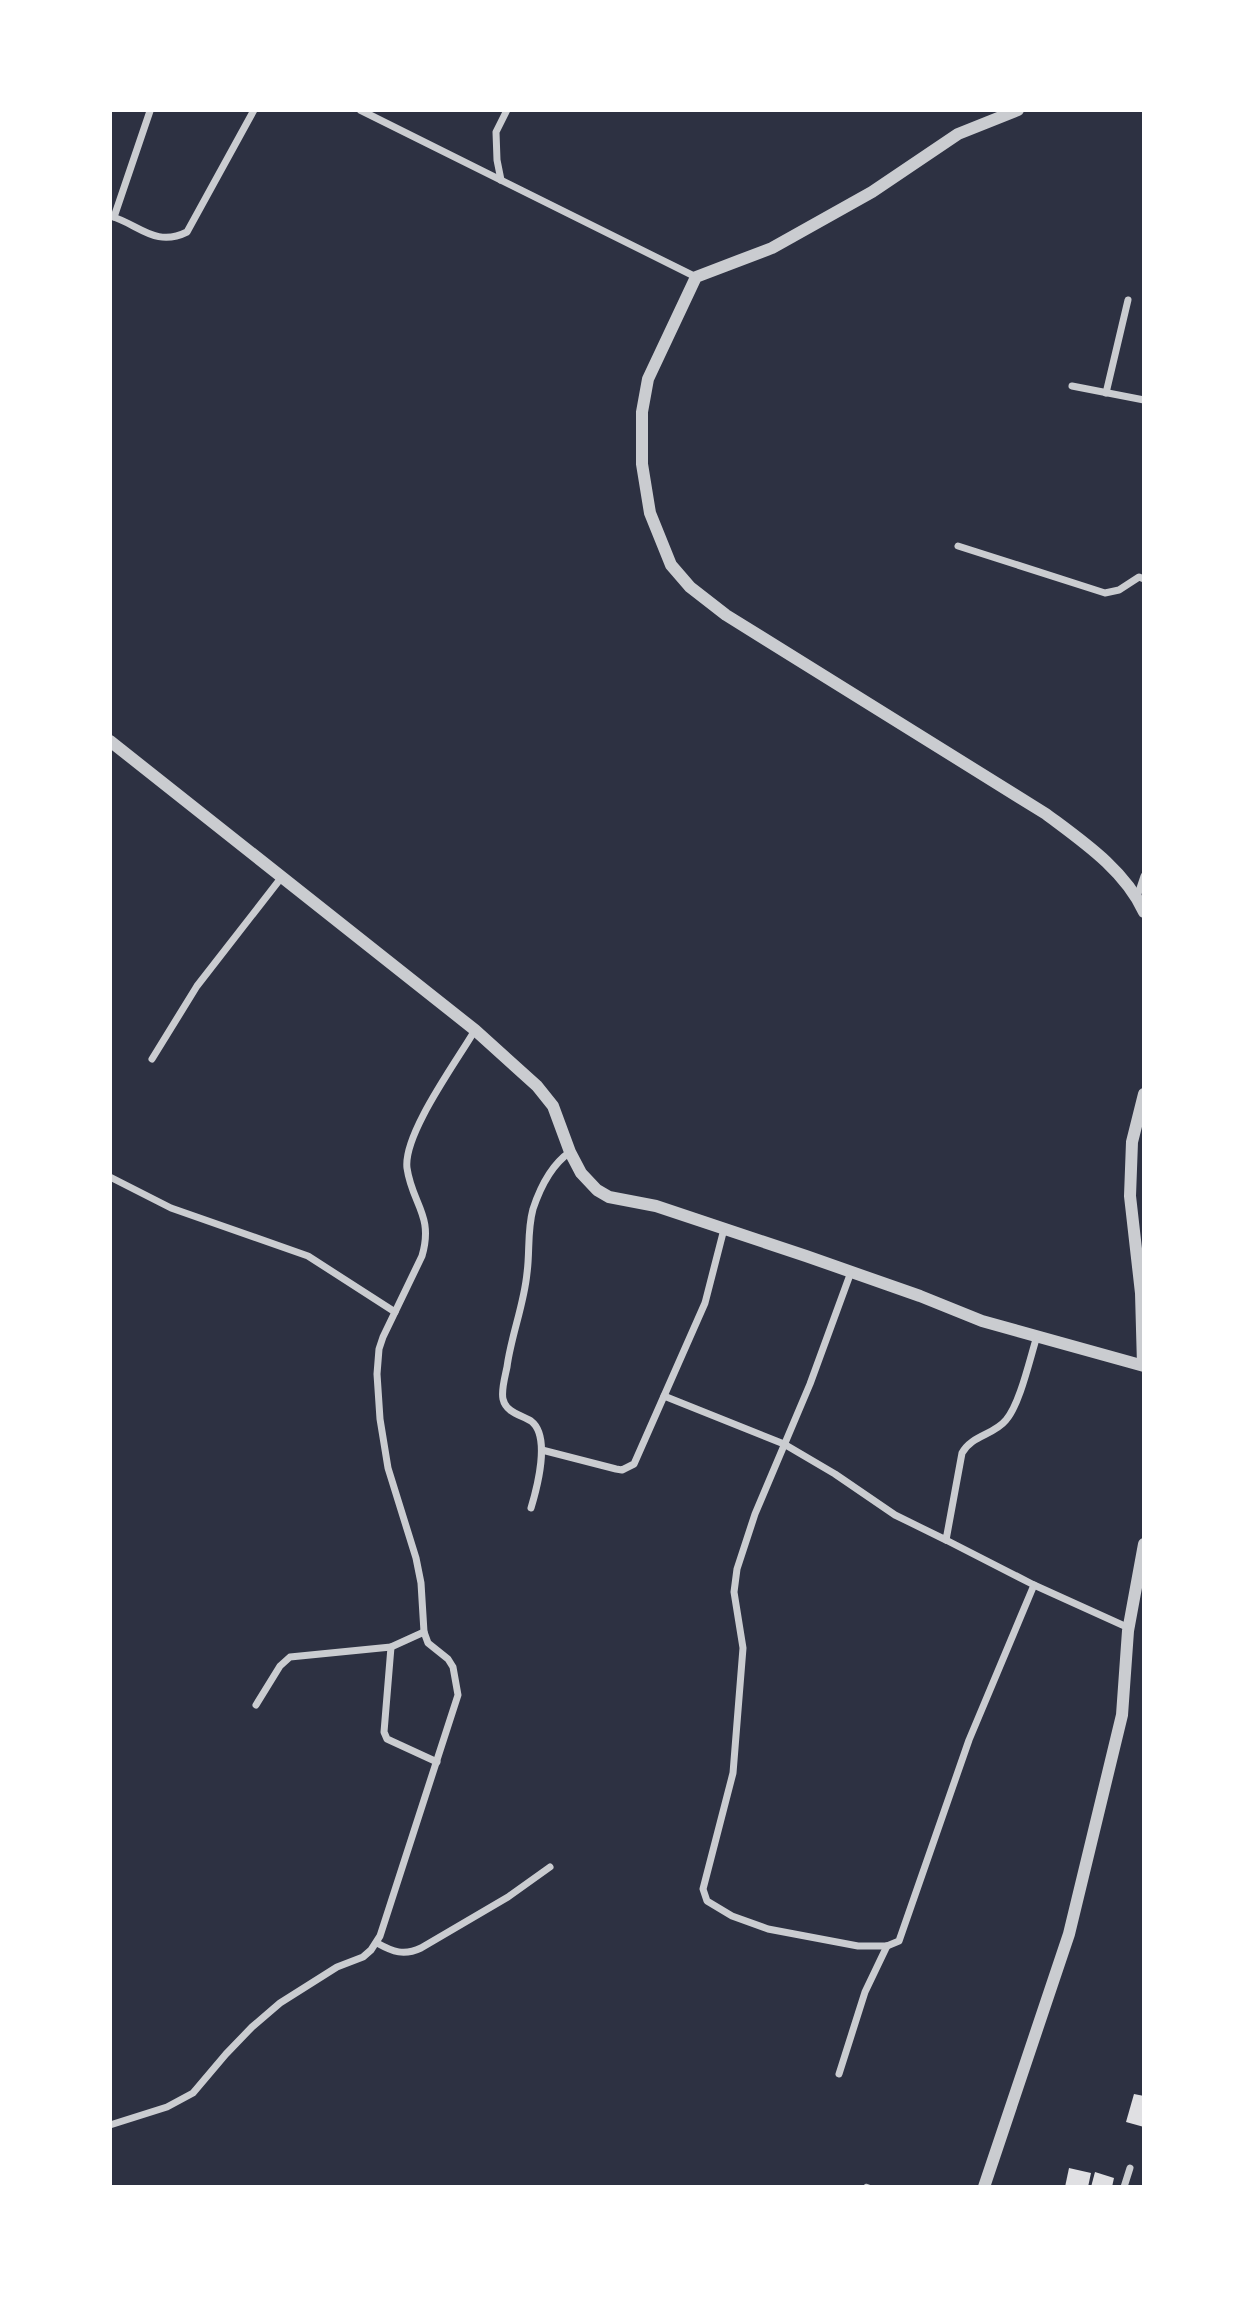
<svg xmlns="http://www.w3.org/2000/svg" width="1254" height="2297" viewBox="0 0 1254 2297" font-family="Karla,sans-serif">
  <rect width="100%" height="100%" fill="#2d3142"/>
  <g fill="#e0e0e3">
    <path d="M1134,2094l10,2v31l-18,-5z"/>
    <path d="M1069,2168l22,5 -3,14h-23z"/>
    <path d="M1095,2172l19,6 -2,9h-21z"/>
  </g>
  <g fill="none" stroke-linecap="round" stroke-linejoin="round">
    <path stroke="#caccd0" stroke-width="4.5" d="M866,2186l3,1"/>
    <g stroke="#caccd0" stroke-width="7">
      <path d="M360,110l336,167"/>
      <path d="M501,180l-4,-20 -1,-28 11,-22"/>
      <path d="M110,216c29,8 45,32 77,16l67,-122"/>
      <path d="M114,217l36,-106"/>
      <path d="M1072,386l72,14"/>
      <path d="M1106,393l22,-93"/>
      <path d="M958,546l147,47 14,-3 20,-13 5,2"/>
      <path d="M1137,897l7,-21"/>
      <path d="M152,1059l45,-73 84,-108"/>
      <path d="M110,1177l61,31 137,48 87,56"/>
      <path d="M851,1272l-41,112 -55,130 -18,55 -3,23 9,56 -10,125 -30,116 4,12 25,15 36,13 90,17h29l12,-5 70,-201 65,-155"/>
      <path d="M664,1396l120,48 51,30 60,41 51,25 16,-87c10,-18 32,-18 44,-33 14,-16 24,-62 31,-84"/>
      <path d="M542,1450l74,19 6,1 12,-6 71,-161 19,-74"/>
      <path d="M531,1508c6,-20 20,-72 0,-87 -9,-6 -25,-8 -28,-22 -2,-9 2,-22 4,-32 4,-31 17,-62 20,-94 3,-21 0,-42 6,-64 7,-21 18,-44 37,-57"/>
      <path d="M946,1540l88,45 95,43"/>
      <path d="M391,1647l-7,85 3,7 50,23"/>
      <path d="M256,1705l24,-39 10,-9 101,-10 33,-15"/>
      <path d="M377,1943c16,9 27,13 44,5l87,-51 42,-30"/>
      <path d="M839,2074l26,-82 22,-46"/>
      <path d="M110,2125l57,-18 26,-14 33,-39 26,-27 28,-24 57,-36 26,-10 8,-7 9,-14 78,-241 -5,-28 -5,-8 -20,-16 -4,-11 -3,-49 -5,-25 -28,-90 -8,-49 -3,-45 2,-25 4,-12 39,-81c12,-41 -10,-52 -15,-88 -4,-34 50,-107 68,-138"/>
      <path d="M1124,2187l6,-19"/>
    </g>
    <g stroke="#caccd0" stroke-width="12">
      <path d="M1018,110l-60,24 -86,58 -100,56 -76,29 -48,102 -6,33v52l8,49 21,52 19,22 36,28 320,199c36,27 79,56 98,98"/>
      <path d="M110,741l365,289 62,56 16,20 17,46 11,21 16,17 12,7 47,9 150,50 114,40 62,25 162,45"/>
      <path d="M1143,1365l-2,-72 -11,-97 2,-54 12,-48"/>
      <path d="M984,2187l85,-253 53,-219 6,-84 16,-87"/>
    </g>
  </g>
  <rect width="1254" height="2297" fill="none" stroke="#ffffff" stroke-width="224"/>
</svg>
